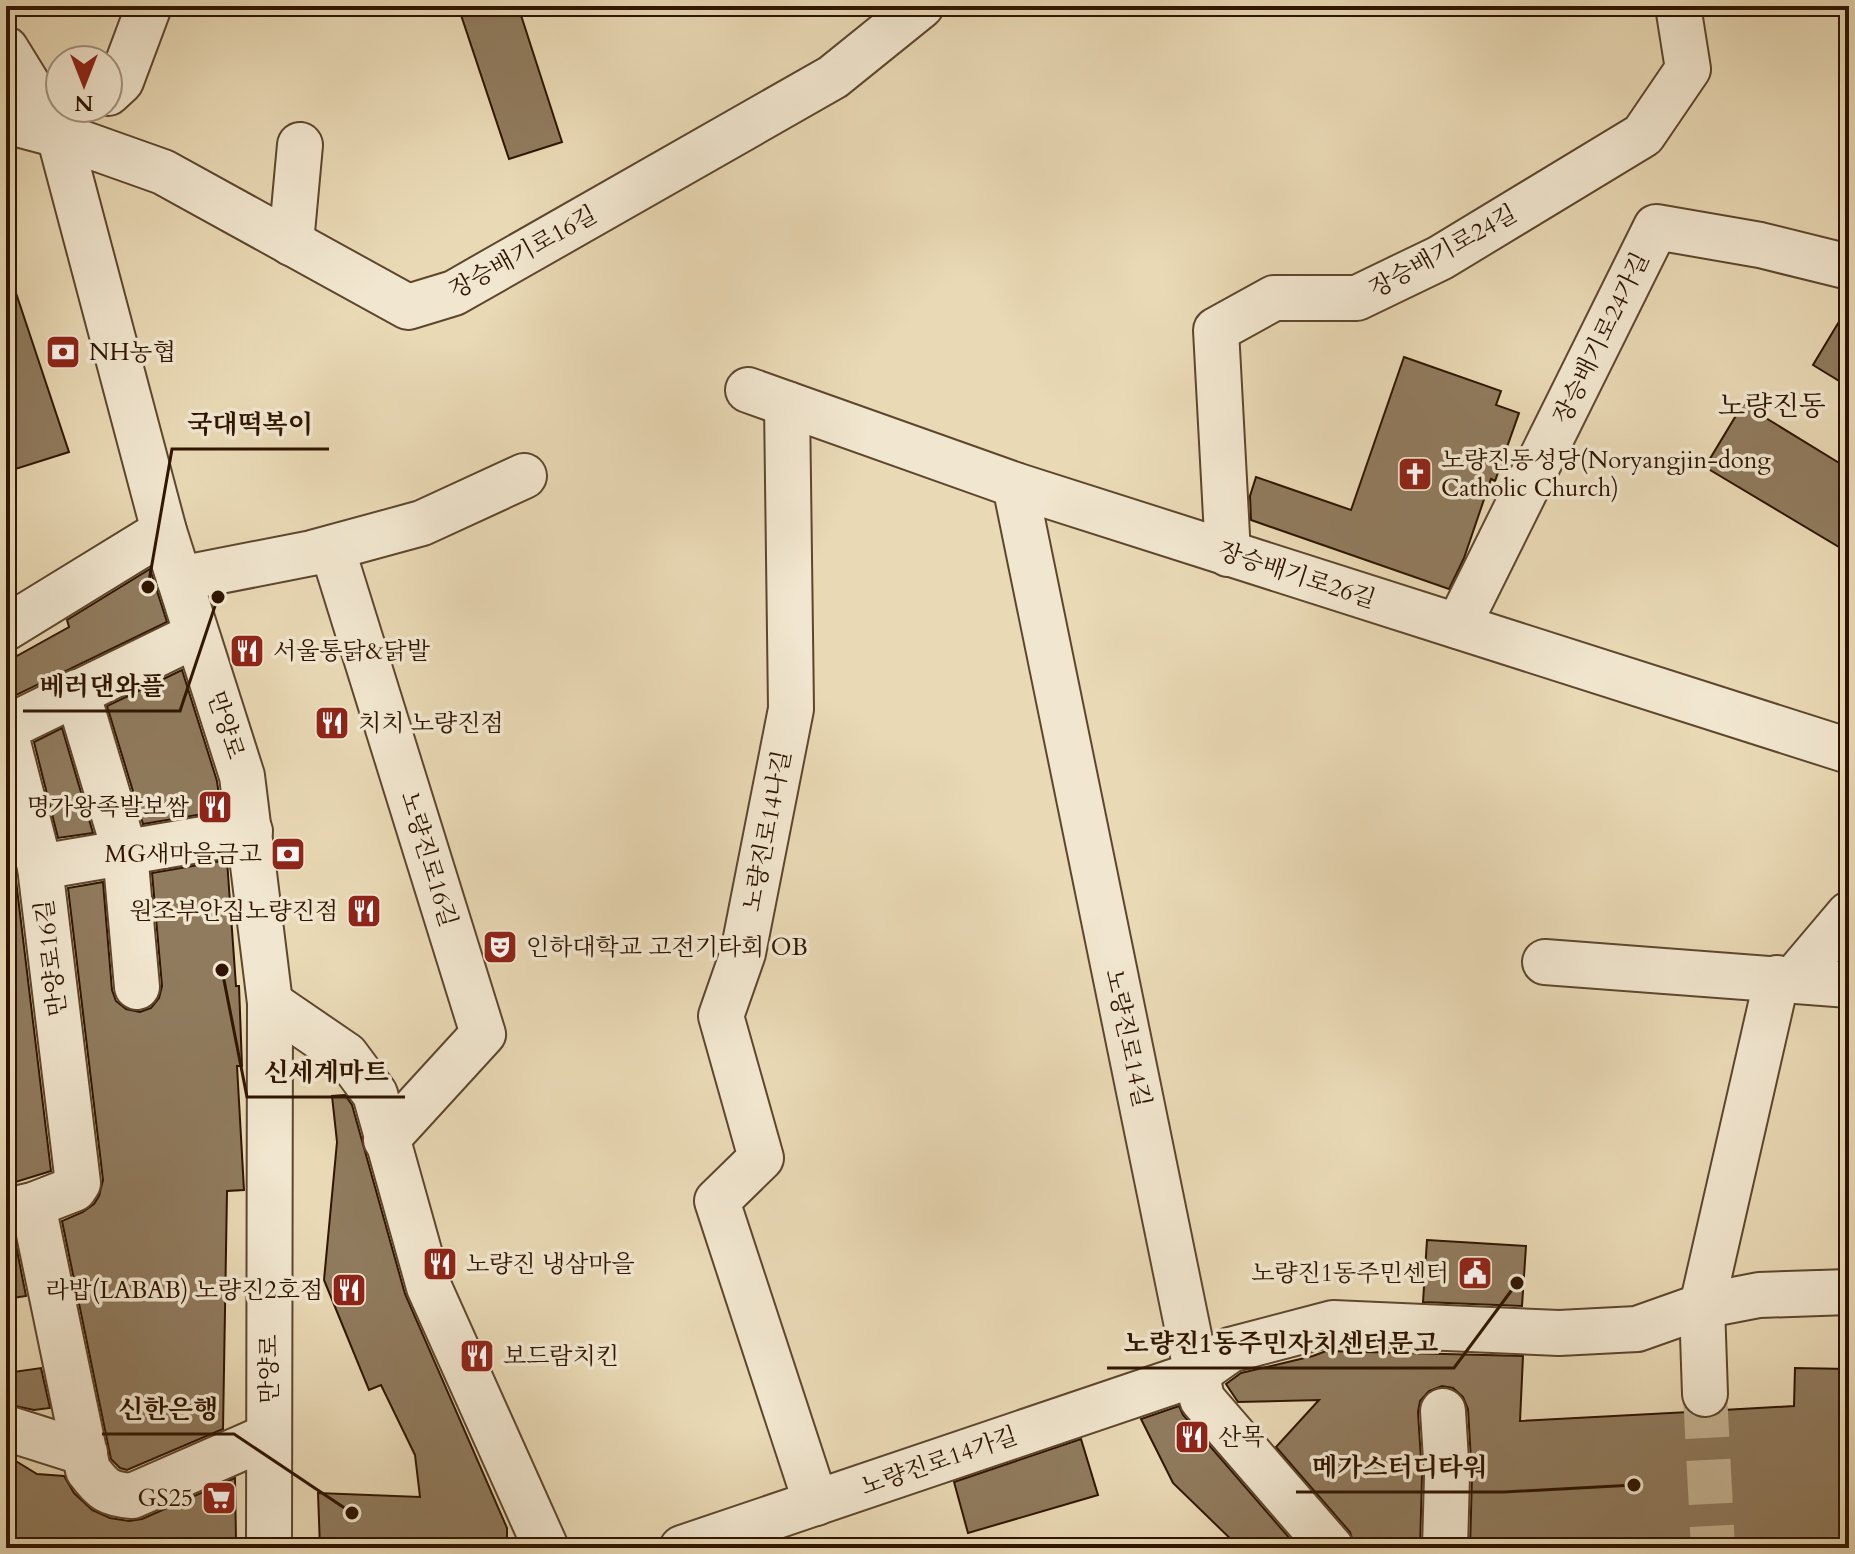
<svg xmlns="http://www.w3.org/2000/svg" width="1855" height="1554" viewBox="0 0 1855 1554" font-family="Cardo,'Noto Serif KR',serif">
  <rect width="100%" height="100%" fill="#e9d9b5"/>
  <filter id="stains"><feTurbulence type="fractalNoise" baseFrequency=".0025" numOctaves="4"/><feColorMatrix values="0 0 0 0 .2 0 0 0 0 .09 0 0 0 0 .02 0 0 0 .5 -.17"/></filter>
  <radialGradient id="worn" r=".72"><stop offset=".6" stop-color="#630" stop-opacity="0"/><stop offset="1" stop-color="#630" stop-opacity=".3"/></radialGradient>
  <g fill="#907b5e" stroke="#2f1500" stroke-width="2">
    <path d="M458,6h60l44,136 -53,17z"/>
    <path d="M12,281l57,171 -63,20v-190z"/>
    <path d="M1849,305v82l-36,-22z"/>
    <path d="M1404,357l97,34 -5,14 23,8 -24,68 -4,-2 -27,79 -15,31 -198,-69 -1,-24 6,-19 95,33z"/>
    <path d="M1743,404l106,65v84l-144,-86z"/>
    <path d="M150,569l17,53 -161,78v-38l63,-35 -2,-7z"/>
    <path d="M182,670l35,111 4,30 -78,13 -36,-118z"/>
    <path d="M62,728l31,105 -35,5 -24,-96z"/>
    <path d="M6,835l9,37 36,299 -45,14z"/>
    <path d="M227,860l9,126h3l3,80h-5l7,124 -17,1 -4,238 -96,41 -7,-2 -9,-9 -49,-238 21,-9 11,-8 5,-8 4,-16 -35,-292 35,-6 9,108 4,11 10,8 14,3 11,-4 8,-10 3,-12 -10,-113z"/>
    <path d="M345,1095l7,10 53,189 102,234v20h-187l-2,-55 102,4 -5,-42 -34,-70 -12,5 -45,-110 13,-138 -5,-46z"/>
    <path d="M6,1235h8l12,61 -20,3z"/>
    <path d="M1427,1240l99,6 -4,60 -99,-4z"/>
    <path d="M1326,1351l197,5 -3,65 169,-9 5,4 13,3 11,-3 5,-6 71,-4 1,-38 54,1v179h-379l2,-71 -4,-68 -5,-12 -10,-9 -11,-2 -13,5 -9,10 -2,11 4,64 -2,72h-65l-5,-16 -74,-85 43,-47 -81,2 -12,-18 15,-11 72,-17z"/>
    <path d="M41,1368l9,40 -16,2 -28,-6v-31z"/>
    <path d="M1179,1406l4,9 115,133h-58l-67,-65 -32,-64z"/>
    <path d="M1081,1439l17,56 -130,38 -14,-51z"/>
    <path d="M6,1455l31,19 27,2 10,17 18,17 18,8 19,3 13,-2 93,-41 1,63 -98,4 1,3h-133z"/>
  </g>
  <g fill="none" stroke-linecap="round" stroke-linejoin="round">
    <path stroke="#c4b291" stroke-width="44" stroke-dasharray="44 22" stroke-linecap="butt" d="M1705,1394l8,154"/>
    <g stroke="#5e462d" stroke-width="48">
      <g id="minor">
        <path d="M6,49l53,86 105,396 78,245 28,227 -1,545"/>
        <path d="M108,93l13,-12 28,-75"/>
        <path d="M6,121l53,14 104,37 245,135 46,-14 379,-216 88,-71"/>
        <path d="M291,243l9,-98"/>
        <path d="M748,390l267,95 834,266"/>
        <path d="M787,404l4,305 -48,244 -22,63 40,142 -44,43 99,302"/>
        <path d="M1015,485l187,914 129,149"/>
        <path d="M332,548l151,486 -97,106"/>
        <path d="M1228,554l-12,-224 58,-32h83l83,-40 203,-123 45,-66 -10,-63"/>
        <path d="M179,579l133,-26 110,-30 102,-47"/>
        <path d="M1458,626l198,-399 104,18 89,22"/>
        <path d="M6,628l158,-97"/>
        <path d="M77,692l48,160 12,135"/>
        <path d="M6,728l190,-93"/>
        <path d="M6,735l34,132 38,316 -4,6 -41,16 -27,6"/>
        <path d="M40,867l210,-36"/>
        <path d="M1545,962l304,23"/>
        <path d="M1794,979l55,-65"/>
        <path d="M270,1003l76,52 29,39 54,193 117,261"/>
        <path d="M33,1205l55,265c15,20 20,24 44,26l137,-60"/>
        <path d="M1705,1394l-3,-88 75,-328"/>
        <path d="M1443,1411l4,65 -2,72"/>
        <path d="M6,1428l79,25"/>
        <path d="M682,1548l514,-174 34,-24 103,-27 226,10 78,-4 65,-23 57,-11 90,-3"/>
      </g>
    </g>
    <use href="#minor" stroke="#f1e6cf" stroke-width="44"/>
  </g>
  <defs>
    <g id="bank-square" transform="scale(1.8)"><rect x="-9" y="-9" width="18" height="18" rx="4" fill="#8f2418" stroke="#f1e6cf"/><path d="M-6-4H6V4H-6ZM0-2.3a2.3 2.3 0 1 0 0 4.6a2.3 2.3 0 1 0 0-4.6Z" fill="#fff"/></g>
    <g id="church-square" transform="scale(1.8)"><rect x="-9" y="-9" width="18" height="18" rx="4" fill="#8f2418" stroke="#f1e6cf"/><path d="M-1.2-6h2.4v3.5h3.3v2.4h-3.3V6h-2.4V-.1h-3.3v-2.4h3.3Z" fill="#fff"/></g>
    <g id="restaurant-square" transform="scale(1.8)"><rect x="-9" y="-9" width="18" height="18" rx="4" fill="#8f2418" stroke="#f1e6cf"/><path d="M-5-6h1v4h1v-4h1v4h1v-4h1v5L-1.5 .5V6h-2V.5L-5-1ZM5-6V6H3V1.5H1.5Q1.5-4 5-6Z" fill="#fff"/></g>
    <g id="theatre-square" transform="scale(1.8)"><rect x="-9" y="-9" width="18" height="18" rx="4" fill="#8f2418" stroke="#f1e6cf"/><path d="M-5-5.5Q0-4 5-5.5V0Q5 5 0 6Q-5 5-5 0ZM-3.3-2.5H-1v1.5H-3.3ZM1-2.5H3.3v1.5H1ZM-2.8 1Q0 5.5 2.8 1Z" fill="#fff"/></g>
    <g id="civic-square" transform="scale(1.8)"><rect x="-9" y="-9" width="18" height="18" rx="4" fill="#8f2418" stroke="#f1e6cf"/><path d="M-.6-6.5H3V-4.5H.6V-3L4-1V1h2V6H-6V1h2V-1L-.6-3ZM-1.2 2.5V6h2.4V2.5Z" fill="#fff"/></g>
    <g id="supermarket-square" transform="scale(1.8)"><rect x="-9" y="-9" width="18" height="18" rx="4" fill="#8f2418" stroke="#f1e6cf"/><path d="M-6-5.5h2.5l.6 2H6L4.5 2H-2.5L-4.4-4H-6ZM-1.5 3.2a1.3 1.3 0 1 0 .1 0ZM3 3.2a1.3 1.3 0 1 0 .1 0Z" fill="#fff"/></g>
  </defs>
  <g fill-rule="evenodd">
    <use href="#bank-square" x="63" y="352"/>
    <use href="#church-square" x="1415" y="474"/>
    <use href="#restaurant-square" x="247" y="651"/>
    <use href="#restaurant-square" x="332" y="723"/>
    <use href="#restaurant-square" x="215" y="807"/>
    <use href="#bank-square" x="288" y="854"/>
    <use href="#restaurant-square" x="364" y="911"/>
    <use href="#theatre-square" x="500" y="947"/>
    <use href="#restaurant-square" x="440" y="1264"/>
    <use href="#civic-square" x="1475" y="1273"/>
    <use href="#restaurant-square" x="349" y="1290"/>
    <use href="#restaurant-square" x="477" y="1356"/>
    <use href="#restaurant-square" x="1192" y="1437"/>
    <use href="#supermarket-square" x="219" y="1498"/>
  </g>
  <g text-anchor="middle" stroke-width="7" stroke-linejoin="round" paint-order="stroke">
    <g font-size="24" fill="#2f1500" stroke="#f1e6cf">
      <text transform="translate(1443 251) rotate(-29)" y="8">장승배기로24길</text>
      <text transform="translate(523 252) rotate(-29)" y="8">장승배기로16길</text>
      <text transform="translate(1601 338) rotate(-64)" y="8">장승배기로24가길</text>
      <text transform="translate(1297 575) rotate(18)" y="8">장승배기로26길</text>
      <text transform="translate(226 725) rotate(72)" y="8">만양로</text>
      <text transform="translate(767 831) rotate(-79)" y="8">노량진로14나길</text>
      <text transform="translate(429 859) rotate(73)" y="8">노량진로16길</text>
      <text transform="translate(51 958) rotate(-97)" y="8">만양로16길</text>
      <text transform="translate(1128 1038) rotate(78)" y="8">노량진로14길</text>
      <text transform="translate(269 1369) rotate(-90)" y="8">만양로</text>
      <text transform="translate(939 1461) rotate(-19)" y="8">노량진로14가길</text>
    </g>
    <g font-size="24" fill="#2f1500" stroke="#f1e6cf" text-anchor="start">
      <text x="89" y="360">NH농협</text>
      <text x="1441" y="468">노량진동성당(Noryangjin-dong<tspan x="1441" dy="28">Catholic Church)</tspan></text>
      <text x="273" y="659">서울통닭&amp;닭발</text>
      <text x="358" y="731">치치 노량진점</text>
      <text x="189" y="815" text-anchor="end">명가왕족발보쌈</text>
      <text x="262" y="862" text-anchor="end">MG새마을금고</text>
      <text x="338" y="919" text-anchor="end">원조부안집노량진점</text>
      <text x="526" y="955">인하대학교 고전기타회 OB</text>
      <text x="466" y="1272">노량진 냉삼마을</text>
      <text x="1449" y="1281" text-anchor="end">노량진1동주민센터</text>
      <text x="323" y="1298" text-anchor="end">라밥(LABAB) 노량진2호점</text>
      <text x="503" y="1364">보드람치킨</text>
      <text x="1218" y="1445">산목</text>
      <text x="193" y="1506" text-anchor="end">GS25</text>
    </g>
    <g font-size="28" fill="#2f1500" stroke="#f1e6cf">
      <text x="1772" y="415">노량진동</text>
    </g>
  </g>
  <path fill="none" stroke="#2f1500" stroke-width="3" d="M148 587L172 449H329M218 597L180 711H23M222 970L247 1097H405M1517 1283L1454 1368H1107M352 1513L234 1434H102M1634 1485L1504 1492H1296"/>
  <g fill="#2f1500" stroke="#f1e6cf" stroke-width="3">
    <circle cx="148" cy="587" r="8"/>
    <circle cx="218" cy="597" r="8"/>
    <circle cx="222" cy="970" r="8"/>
    <circle cx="1517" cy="1283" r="8"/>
    <circle cx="352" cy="1513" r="8"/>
    <circle cx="1634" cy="1485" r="8"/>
  </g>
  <g font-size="26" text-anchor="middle" font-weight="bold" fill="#2f1500" stroke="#f1e6cf" stroke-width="7" stroke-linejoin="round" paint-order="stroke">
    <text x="250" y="433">국대떡복이</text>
    <text x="102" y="695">베러댄와플</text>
    <text x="326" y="1081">신세계마트</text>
    <text x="1281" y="1352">노량진1동주민자치센터문고</text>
    <text x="168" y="1418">신한은행</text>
    <text x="1400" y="1476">메가스터디타워</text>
  </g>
  <rect width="1855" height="1554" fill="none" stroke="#e9d9b5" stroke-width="32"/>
  <rect x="8" y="8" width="1839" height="1538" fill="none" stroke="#2f1500" stroke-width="4"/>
  <rect x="16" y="16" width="1823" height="1522" fill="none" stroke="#2f1500" stroke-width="2"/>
  <g transform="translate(84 84) rotate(180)"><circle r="38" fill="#f1e6cf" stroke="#a3927c" stroke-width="2"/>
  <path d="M0-6L14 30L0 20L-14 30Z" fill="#8f2418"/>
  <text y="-12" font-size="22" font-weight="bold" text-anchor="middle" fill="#2f1500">N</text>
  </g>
  <rect width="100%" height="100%" filter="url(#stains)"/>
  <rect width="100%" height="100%" fill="url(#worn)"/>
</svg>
